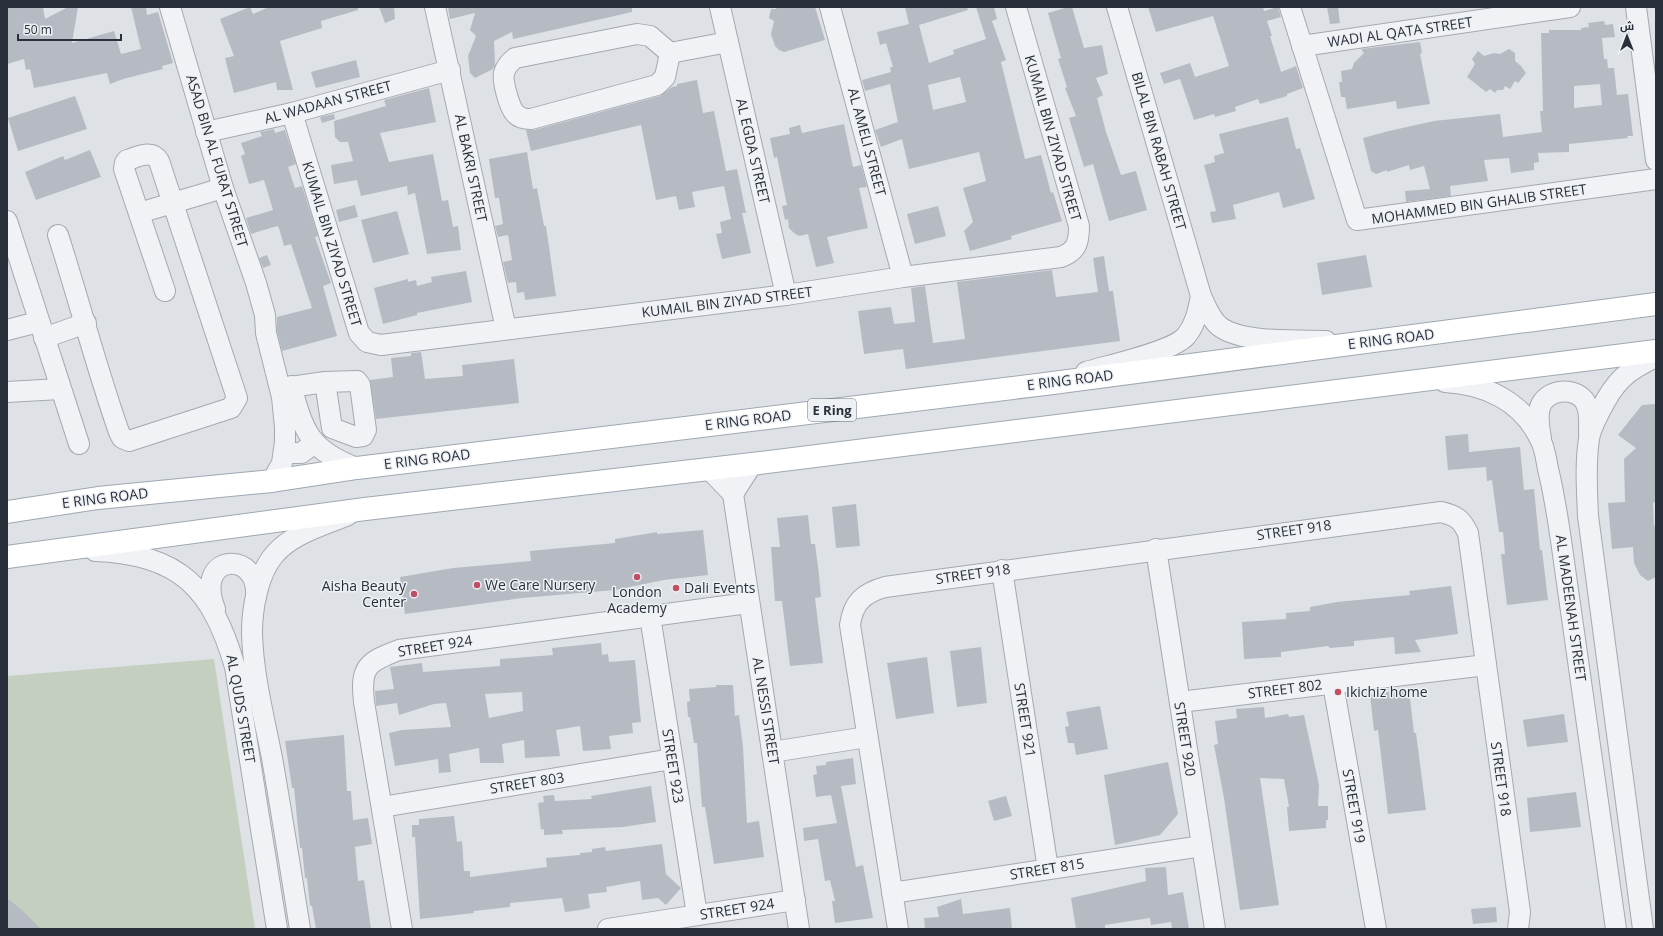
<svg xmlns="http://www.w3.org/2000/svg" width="1663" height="936" viewBox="0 0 1663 936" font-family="'Open Sans',Cairo,sans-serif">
  <rect width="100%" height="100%" fill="#dee2e6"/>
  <path fill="#c5cfc0" d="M214,659l41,270h-248v-253z"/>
  <g fill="#b6bbc3" fill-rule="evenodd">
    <path d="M7,7h36l2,12 23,-12h10l-6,36 42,-12 7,23 20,-5 -10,-42h15l1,8 11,-3 15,51 -11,3 1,3 -40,10 -13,5 -3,-11 -73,15 -4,-19 -4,1 -2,-11 -17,5z"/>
    <path d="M250,7l3,7 16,-7h89v3l-37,11 1,7 -42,13 13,49h-16l-1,-8 -42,11 -9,-35 9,-2 -14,-37z"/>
    <path d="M379,7h15l1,12 -10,4z"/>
    <path d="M448,7h184v5l-119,27 -1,-7 -18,9 1,24 -2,4 -18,9 -5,-5 -2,-17 8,-20 -6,-6 5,-17 -25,6z"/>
    <path d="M777,7h38l10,33 -41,12 -5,-2 -4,-4 -4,-12 3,-13 -5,-3 2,-9h5z"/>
    <path d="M905,7h62l1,3 -49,15 10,38 25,-9 -1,-4 33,-11 -10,-32h18l3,12 -5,2 14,39 -5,2 24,97 16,-4 10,38 2,-1 9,29 -51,15 1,3 -42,12 -6,-20 9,-9 -10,-34 23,-7 -7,-29 -70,17 -7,-30 -21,8 -6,-17 23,-8 -8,-38 -25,7 -3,-11 29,-8 -1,-5h3l-7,-24 -6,2 -3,-13 32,-8zM960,77l6,25 -33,8 -5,-25z"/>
    <path d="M1068,7h4l12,41 18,-3 6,29 -12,4 7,17 -6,3 9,34 15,43 15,-4 11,39 -38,11 -16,-57 -9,3 -15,-49 7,-2 -11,-28 2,-1 -9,-28 3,-1 -13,-45z"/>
    <path d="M1148,7h115l1,4 14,-4 3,10 -14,4 5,15h-2l11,36 15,-6 7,22 -16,6v2l-27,8 -2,-5 -23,8 1,4 -21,6 -1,-3 -20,6 -14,-41 -16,5 -4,-11 30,-10 5,14 34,-11 -16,-50 -57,16z"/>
    <path d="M1327,7h11l2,16 -10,1z"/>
    <path d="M1604,21l1,4 8,-1 2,13 -13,1 2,21h3l1,9h6l3,27 11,-1 5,42h-6l1,2 -59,6v8l-31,1 1,9 -5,1v7l-23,3 -2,-15 -25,2 4,21 -38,5 1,10 -45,6 -1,-11 25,-2 -6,-23 -14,4 -1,-5 -22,7v-2l-11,4 -5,-3 -8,-33 26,-7 45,-10 66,-7 3,23 39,-5 -2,-21h3l-2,-78h8v-3h32v-2l8,-1 -1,-4zM1600,84l2,21 -28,3v-22z"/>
    <path d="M1420,42l2,11 -2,1 10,50 -33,5 -1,-8 -49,8 -2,-12h-4l-2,-15h3l-1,-11 11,-2 2,-6 10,-10 -3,-4z"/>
    <path d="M1509,49l6,4v8l6,5 5,7 -8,10 -3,-2 -5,8 -5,-3 -2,4h-6l-2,3 -5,-4 -4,3 -19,-15 8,-13 -3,-5 6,-8 6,5 10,-3 6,1z"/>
    <path d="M356,60l4,17 -44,11 -5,-16z"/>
    <path d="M697,80l6,33 11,-2 12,60 11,-2 9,44h-4l9,40 -29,6 -6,-25 6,-1 -2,-11 11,-3 -7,-33 -32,6 3,15 -16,3 -3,-14 -20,4 -15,-75 -110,26 -5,-21h8l126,-34 12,-9 5,-1v-2z"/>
    <path d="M429,88l7,34 -56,11 9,29 44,-8 9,47 6,-1 5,27 5,-1 3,24 -34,4 -12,-61 -7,2 -1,-9 -46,10 -4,-16 -23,4 -3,-19 22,-4 -5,-19h-8l-5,-5 -1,-16 52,-15 -2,-6z"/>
    <path d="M75,96l12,33 -69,22 -10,-33z"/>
    <path d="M334,114l1,5 -13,4 -2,-6z"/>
    <path d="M1288,117l8,32 4,-1 15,51 -32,9 -4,-16 -46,13 3,14 -24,4 -2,-11 6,-1 -12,-46 11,-3 -1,-6 10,-3 -5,-19z"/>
    <path d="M844,124l9,43 8,-2 6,22 -8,1 9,40 -41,9 7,26 -18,4 -8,-33 -9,2 -5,-3 -5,-5 -1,-9 -3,1 -3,-14 5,-1 -10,-48 -3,1 -4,-20 20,-4 -1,-6 11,-3 2,8z"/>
    <path d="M274,129l1,4 10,-3 11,34 -8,3 7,21 7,-2 16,50 -3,1 16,46 -8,3 14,50 -55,15 -5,-20v-14l35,-9 -21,-64 -7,2 -5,-18 -2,-2 -26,8 -5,-16 27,-8 -9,-30 -15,4 -8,-28 4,-2 -4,-11 21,-7 -2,-4z"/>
    <path d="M90,150l11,27 -65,23 -11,-28 38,-16 2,4z"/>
    <path d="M527,152l6,37 4,-1 7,38h2l10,70 -31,4 -1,-8 -7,1 -1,-11 -8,1 -5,-21 9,-2 -4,-25 -10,2 -3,-11 8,-2 -4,-26h-4l-6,-39z"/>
    <path d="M355,205l3,12 -19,5 -3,-12z"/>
    <path d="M938,206l8,30 -31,8 -8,-30z"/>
    <path d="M397,211l12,43 -36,9 -12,-43z"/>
    <path d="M267,255l4,10 -8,3 -4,-10z"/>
    <path d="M1366,255l6,32 -50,8 -5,-32z"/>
    <path d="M1104,256l5,35h4l7,50 -214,28 -3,-20 -39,5 -6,-43 33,-4 3,17 21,-2 -4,-34 14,-2 8,57 32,-4 -8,-57 95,-12 4,27 42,-5 -5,-34z"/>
    <path d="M466,271l6,31 -55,11v2l-34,9 -9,-36 34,-9v3l8,-2 1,6 15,-4 -1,-5z"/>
    <path d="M421,352l4,27 38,-3 -1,-11 52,-6 5,44 -143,16 -6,-39 23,-3 -2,-19 20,-2v-3z"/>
    <path d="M1656,404v94l-1,4 -2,1 1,23h2v51l-8,4 -8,-6 -6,-12 -1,-16 -21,2 -4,-46 17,-1 -1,-43 12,-11 -18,-13 24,-30z"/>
    <path d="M1468,434l1,18 51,-5 4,43 10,-1 6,61h2l6,50 -41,5 -6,-51h4l-2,-22h-4l-7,-52 -5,1 -1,-14 -38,3 -3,-34z"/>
    <path d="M856,504l4,42 -24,2 -4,-41z"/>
    <path d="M808,515l3,29h4l4,31 2,22 -6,1 8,65 -33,3 -8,-65h-7l-4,-54h9l-3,-29z"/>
    <path d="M703,530l5,45 -44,5 -49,10 -93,8 -117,16 -5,-37 53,-9 78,-7 -1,-10 85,-8v-4l42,-7v2z"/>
    <path d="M1451,586l7,48 -43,6 6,12 -26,2 -1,-17 -40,4v5l-24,2 -2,-2 -47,6v5l-37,2 -2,-37 44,-3v-6l24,-2v-4l27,-5 73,-7 -1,-4z"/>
    <path d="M601,643l1,12 6,-1 1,8 26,-2 6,62 -9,1 1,10 -24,3 2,13 -28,2 -3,-25 -24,4 4,26 -35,2 -1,-18 -22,4 2,19h-24l-1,-15 -30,6 2,18 -12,1 -1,-14 -43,7 -6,-33 13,-3 49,-3 -5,-24 -12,1 -35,11 -2,-12 -21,3 -1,-15 19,-2 -4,-22 32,-4 1,9 77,-6v-7l53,-4 -1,-7zM522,692l1,19 -34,7 -4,-24z"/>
    <path d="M981,647l6,56 -30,4 -7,-56z"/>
    <path d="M927,657l7,56 -38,6 -9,-56z"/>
    <path d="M716,685h17l2,31 4,-1 4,32 4,76 12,-2 5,36 -50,7 -9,-57h-3l-5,-64h-3l-4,-26h-2l-1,-15 3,-1 -1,-12 27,-2z"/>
    <path d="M1409,690l5,43h2l10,77 -38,4 -10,-84 -4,1 -4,-37z"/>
    <path d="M1100,706l8,43 -32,6 -2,-12h-6l-3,-16 4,-1 -3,-14z"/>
    <path d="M1264,707l1,11 23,-4 1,3 15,-2 15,70 -1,21h10v14h-2v8l-37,3 -2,-24h2l-5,-28 -24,-1 19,127 -39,5 -16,-112 -10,-53 4,-1 -3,-23 22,-3 -1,-9z"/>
    <path d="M1564,714l4,28 -41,5 -4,-27z"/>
    <path d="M344,735l3,56h4l2,29 15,-2 4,26 -17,3 3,34 6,-1 7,49h-55l-4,-23h-2l-3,-28h-2l-3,-30h-2l-6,-60h-2l-7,-47z"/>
    <path d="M853,758l3,26 -15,2 15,81 7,-2 10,53 -38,5 -3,-22h3l-5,-21 -5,1 -7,-42 -14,2 -1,-13 34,-5 -6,-28 -15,2 -3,-22 4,-1 -1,-8 10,-1v-3z"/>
    <path d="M1168,762l10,52 -18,21 -45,10 -11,-70z"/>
    <path d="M651,786l5,36 -33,5 -61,3 1,4 -19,1v-6l-3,1 -3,-27 6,-1 -1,-6 11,-1 1,6 37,-2 -1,-3z"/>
    <path d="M1576,792l5,35 -51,5 -3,-34z"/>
    <path d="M1006,796l6,20 -18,5 -6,-20z"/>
    <path d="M454,816l3,26 5,-1 2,30h6v6l77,-10 -1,-9 34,-3v-2l12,-1v-3l13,-2 1,4 56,-7 4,30 15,14 -15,17 -8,-7 -16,2 -2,-19 -34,6 1,5 -19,2 2,14 -10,2 -15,2 -3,-14 -52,5v4l-36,4v2l-54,6 -5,-82h-3v-12h7v-6z"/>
    <path d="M1166,867l2,28 15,-3 6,37h-17l-1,-7 -20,3 -1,-7 -45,7v3l-7,1h-22l-5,-31 75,-17 -1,-13z"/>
    <path d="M7,898l15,12 19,19h-34z"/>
    <path d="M961,899l2,15 47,-6 2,21h-87l-1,-11 15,-1 -2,-10z"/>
    <path d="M1496,907l1,15 -24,2 -2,-15z"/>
  </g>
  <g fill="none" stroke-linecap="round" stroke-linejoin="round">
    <g stroke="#a4a9b0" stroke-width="22">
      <g id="minor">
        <path d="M170,7l53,181 33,95 9,32 1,18 16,64 3,30v15l-3,21 -10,18"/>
        <path d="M435,7l71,322"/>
        <path d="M720,7l66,288"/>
        <path d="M830,7l73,270"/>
        <path d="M1117,7l84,289c4,9 8,19 15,27 18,21 83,17 110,18"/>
        <path d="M1290,7l67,213 299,-41"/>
        <path d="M1636,7l20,153"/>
        <path d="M637,34l13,2 20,17 -5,24 -8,8 -126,34c-7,0 -13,-1 -17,-7 -5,-7 -12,-31 -10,-39 2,-7 6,-11 11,-15z"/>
        <path d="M1302,46l268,-39"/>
        <path d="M670,53l58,-11"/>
        <path d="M292,113l67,220 8,9 14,3 405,-50 117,-18 158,-20c16,-6 18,-15 18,-31l-63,-219"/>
        <path d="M206,132l86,-19 158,-43"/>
        <path d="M139,213l84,-25"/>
        <path d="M7,221l72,223"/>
        <path d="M58,235c21,65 38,132 61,197l3,6 7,3 102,-33 6,-10 -78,-237c-7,-12 -21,-4 -32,-1l-2,3 -1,6 41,122"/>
        <path d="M7,330l31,-8"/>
        <path d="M44,338l42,-15"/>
        <path d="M1086,372c23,-7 86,-20 100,-36 10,-12 12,-26 15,-40"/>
        <path d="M1445,382c40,2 77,19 95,57 5,9 6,20 8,30 10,40 14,81 20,121 16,113 32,226 48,339"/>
        <path d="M291,386c13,46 18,64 66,82"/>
        <path d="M291,387l34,-5 32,-1 3,4 6,45 -3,6 -7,1 -24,-9 -7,-46"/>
        <path d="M7,392l53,-3"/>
        <path d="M1541,438c-2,-10 -4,-21 -1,-31 6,-17 32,-21 44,-7 7,10 5,23 5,33"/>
        <path d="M284,453h17l14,-10"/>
        <path d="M709,469l24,25 66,435"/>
        <path d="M733,494l19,-30"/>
        <path d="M1156,549l59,380"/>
        <path d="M95,551c85,3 117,37 140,116l42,262"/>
        <path d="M1002,570l46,299"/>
        <path d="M215,609c-22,-57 45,-59 41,-12"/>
        <path d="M650,616l47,299"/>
        <path d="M1333,684l43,245"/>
        <path d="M1180,702l306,-37"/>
        <path d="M772,752l95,-15"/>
        <path d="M382,807l290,-48"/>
        <path d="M892,893l310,-47"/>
        <path d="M300,929c-9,-57 -18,-114 -28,-171 -8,-41 -19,-83 -20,-125 0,-25 6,-59 22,-78 17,-21 50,-30 74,-40"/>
        <path d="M402,929l-38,-227c-4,-35 3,-40 35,-52l349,-47"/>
        <path d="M608,929l187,-29"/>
        <path d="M898,929l-48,-304c3,-23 14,-32 35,-38l556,-75c16,4 20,7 27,21l52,379 -2,17"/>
        <path d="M1643,929l-55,-413c-1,-25 -3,-52 1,-77 1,-9 7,-20 11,-28 15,-30 26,-40 56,-54"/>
      </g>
    </g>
    <g stroke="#9fa7b1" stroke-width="24">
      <g id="major">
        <path d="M7,512l91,-14 174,-17 85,-13 688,-84 611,-80"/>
        <path d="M7,557l358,-48 387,-45 904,-113"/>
      </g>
    </g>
    <use href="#minor" stroke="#f1f2f5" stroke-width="20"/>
    <use href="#major" stroke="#fff" stroke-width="22"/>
  </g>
  <g fill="#c04f63" stroke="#eef1f4" stroke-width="1.5">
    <circle cx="637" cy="577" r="4"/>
    <circle cx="477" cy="585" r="4"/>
    <circle cx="676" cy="588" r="4"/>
    <circle cx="414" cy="594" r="4"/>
    <circle cx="1338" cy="692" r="4"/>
  </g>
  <g text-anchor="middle" stroke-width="3" stroke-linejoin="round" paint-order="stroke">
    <rect fill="#eef1f4" stroke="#646a73" stroke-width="1" x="808" y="399" width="48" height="22" rx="3"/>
    <g font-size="13" font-weight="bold" fill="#29303c">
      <text x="832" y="415">E Ring</text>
    </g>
    <g font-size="14" fill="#29303c" stroke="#eef1f4">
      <text transform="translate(1400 32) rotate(-8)" y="5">WADI AL QATA STREET</text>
      <text transform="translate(328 102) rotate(-15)" y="5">AL WADAAN STREET</text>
      <text transform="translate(1053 138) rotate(74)" y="5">KUMAIL BIN ZIYAD STREET</text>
      <text transform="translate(867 142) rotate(75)" y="5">AL AMELI STREET</text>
      <text transform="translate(753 151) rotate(77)" y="5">AL EGDA STREET</text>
      <text transform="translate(1159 151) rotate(74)" y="5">BILAL BIN RABAH STREET</text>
      <text transform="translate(217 161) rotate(73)" y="5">ASAD BIN AL FURAT STREET</text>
      <text transform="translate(471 168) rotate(78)" y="5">AL BAKRI STREET</text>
      <text transform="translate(1479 204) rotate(-8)" y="5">MOHAMMED BIN GHALIB STREET</text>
      <text transform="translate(332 244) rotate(73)" y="5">KUMAIL BIN ZIYAD STREET</text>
      <text transform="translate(727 302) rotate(-7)" y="5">KUMAIL BIN ZIYAD STREET</text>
      <text transform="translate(1391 339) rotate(-7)" y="5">E RING ROAD</text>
      <text transform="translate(1070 380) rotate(-7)" y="5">E RING ROAD</text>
      <text transform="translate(748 420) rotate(-7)" y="5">E RING ROAD</text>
      <text transform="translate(427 459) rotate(-7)" y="5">E RING ROAD</text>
      <text transform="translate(105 498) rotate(-7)" y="5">E RING ROAD</text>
      <text transform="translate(1294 530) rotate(-8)" y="5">STREET 918</text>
      <text transform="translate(973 574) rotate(-8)" y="5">STREET 918</text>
      <text transform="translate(1571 608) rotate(82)" y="5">AL MADEENAH STREET</text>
      <text transform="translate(435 646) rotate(-9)" y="5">STREET 924</text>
      <text transform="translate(1285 689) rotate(-7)" y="5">STREET 802</text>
      <text transform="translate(241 709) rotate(80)" y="5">AL QUDS STREET</text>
      <text transform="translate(766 711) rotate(81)" y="5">AL NESSI STREET</text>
      <text transform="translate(1025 720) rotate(81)" y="5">STREET 921</text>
      <text transform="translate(1185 739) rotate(81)" y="5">STREET 920</text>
      <text transform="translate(673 766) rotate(81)" y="5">STREET 923</text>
      <text transform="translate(1501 779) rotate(82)" y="5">STREET 918</text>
      <text transform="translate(527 783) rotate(-9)" y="5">STREET 803</text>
      <text transform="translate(1354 806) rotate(80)" y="5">STREET 919</text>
      <text transform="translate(1047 869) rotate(-9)" y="5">STREET 815</text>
      <text transform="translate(737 909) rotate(-9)" y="5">STREET 924</text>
    </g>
    <g font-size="14" fill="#29303c" stroke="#eef1f4" text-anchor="start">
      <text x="485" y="590">We Care Nursery</text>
      <text x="406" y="591" text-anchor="end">Aisha Beauty<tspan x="406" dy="16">Center</tspan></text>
      <text x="684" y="593">Dali Events</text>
      <text x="637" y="597" text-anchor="middle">London<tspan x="637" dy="16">Academy</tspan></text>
      <text x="1346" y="697">Ikichiz home</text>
    </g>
  </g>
  <rect width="1663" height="936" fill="none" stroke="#29303c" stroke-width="16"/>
  <g transform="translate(1627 36)" stroke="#eef1f4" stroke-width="3" paint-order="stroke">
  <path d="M0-3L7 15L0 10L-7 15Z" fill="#29303c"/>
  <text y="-6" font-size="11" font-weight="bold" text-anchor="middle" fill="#29303c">ش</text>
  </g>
  <path d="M18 34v6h103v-6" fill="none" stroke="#29303c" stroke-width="2"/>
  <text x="24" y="34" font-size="12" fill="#29303c" stroke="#eef1f4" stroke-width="3" paint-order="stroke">50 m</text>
</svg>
